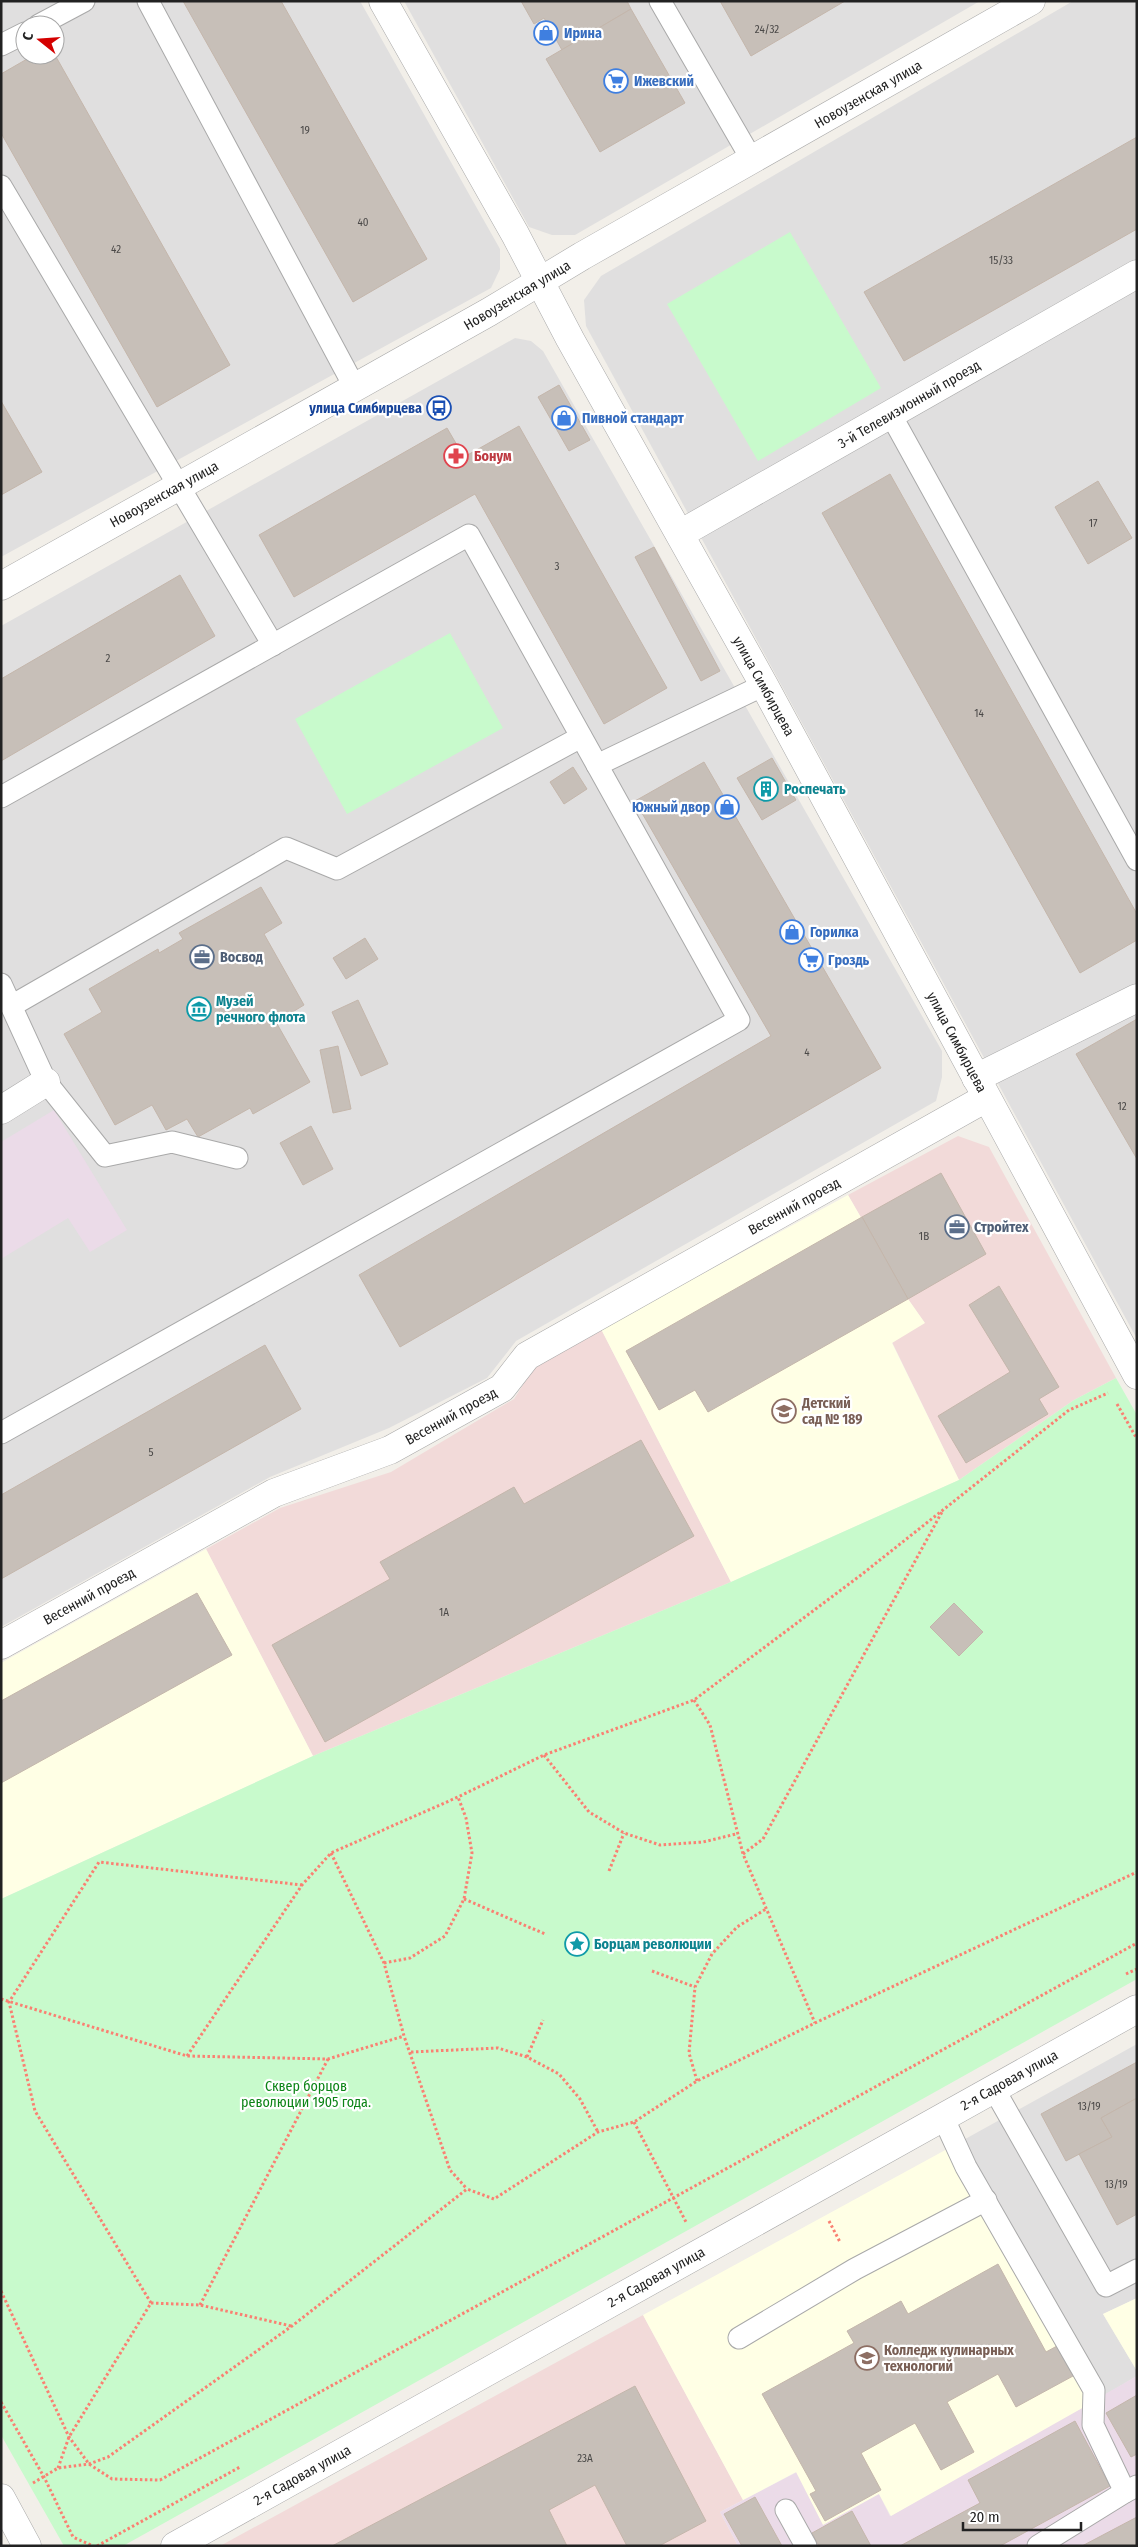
<svg xmlns="http://www.w3.org/2000/svg" width="1138" height="2547" viewBox="0 0 1138 2547" font-family="'Fira Sans Condensed',sans-serif">
  <rect width="100%" height="100%" fill="#f2efe9"/>
  <g fill="#e0dfdf" fill-rule="evenodd">
    <path d="M1,1h359l140,248v20l-9,19 -490,269zM25,25h30v30h-30z"/>
    <path d="M404,1h576l-405,234h-23l-23,-8z"/>
    <path d="M1073,1h64v1338l-551,-1013 -2,-26 17,-24z"/>
    <path d="M515,338l16,3 12,10 399,700v26l-6,24 -420,240 -29,37 -98,50 -119,49 -269,150v-1001z"/>
    <path d="M1137,2044v254l-34,16 34,57v5l-44,26 -144,-254z"/>
  </g>
  <g fill="#f2dad9">
    <path d="M958,1136l31,11 127,231 -42,22 -115,80 -67,-138 32,-20 -16,-23 -60,-104z"/>
    <path d="M601,1329l130,253 -418,174 -107,-207 74,-41 111,-36 123,-73 21,-33z"/>
    <path d="M643,2315l100,185 -23,12 18,34h-518z"/>
  </g>
  <g fill="#ebdbe8">
    <path d="M54,1110l73,120 -37,22 -22,-34 -67,41v-117z"/>
    <path d="M1137,2376v170h-399l-18,-34 77,-40 82,22 11,22z"/>
  </g>
  <g fill="#ffffe5">
    <path d="M848,1195l60,104 17,24 -33,20 67,137 -228,102 -130,-253z"/>
    <path d="M206,1549l107,207 -312,143v-236z"/>
    <path d="M949,2148l144,254 -202,114 -12,-22 -56,31 -27,-53 -53,28 -100,-185z"/>
    <path d="M1137,2298v73l-34,-57z"/>
  </g>
  <g fill="#c8facc">
    <path d="M790,232l91,156 -123,73 -91,-157z"/>
    <path d="M450,633l53,95 -156,86 -52,-95z"/>
    <path d="M1116,1378l21,37v564l-1014,567h-59l-63,-111v-536l312,-143 418,-174 228,-102 115,-80z"/>
  </g>
  <g fill="#c7bfb8" stroke="#c4b6ab">
    <path d="M183,1h98l146,258 -74,43z"/>
    <path d="M521,1h106l4,8 -69,41 -18,-32 -10,6z"/>
    <path d="M720,1h125l-94,55z"/>
    <path d="M631,9l54,94 -85,49 -54,-93z"/>
    <path d="M34,55h21l175,310 -73,42 -156,-274v-59z"/>
    <path d="M1137,137v92l-233,132 -40,-69z"/>
    <path d="M559,385l31,55 -21,11 -31,-54z"/>
    <path d="M1,401l41,71 -41,23z"/>
    <path d="M519,426l148,262 -63,36 -129,-230 -181,103 -35,-62 188,-107 17,29z"/>
    <path d="M890,474l247,440v26l-57,33 -258,-460z"/>
    <path d="M1098,481l34,57 -44,26 -33,-57z"/>
    <path d="M654,547l66,124 -19,10 -66,-124z"/>
    <path d="M180,575l35,61 -214,125v-82z"/>
    <path d="M772,758l24,42 -34,20 -25,-42z"/>
    <path d="M704,762l177,306 -481,279 -41,-72 412,-239 -136,-235z"/>
    <path d="M573,767l14,22 -23,15 -14,-22z"/>
    <path d="M261,887l21,36 -18,11 40,71 -28,17 34,60 -57,32 -3,-6 -52,29 -11,-18 -21,11 -14,-25 -37,20 -51,-91 38,-22 -13,-23 69,-40 1,4 24,-14 -4,-6z"/>
    <path d="M365,938l13,21 -32,20 -13,-21z"/>
    <path d="M358,1000l30,64 -27,12 -29,-64z"/>
    <path d="M1137,1019v140l-61,-105z"/>
    <path d="M338,1046l13,63 -18,4 -13,-63z"/>
    <path d="M311,1126l22,43 -30,16 -23,-42z"/>
    <path d="M941,1173l45,81 -78,45 -46,-82z"/>
    <path d="M862,1217l46,82 -200,113 -13,-22 -36,20 -33,-59z"/>
    <path d="M999,1286l60,101 -20,12 9,15 -82,49 -28,-47 72,-44 -41,-67z"/>
    <path d="M265,1345l36,64 -300,170v-84z"/>
    <path d="M641,1440l53,96 -369,206 -53,-97 118,-66 -10,-17 134,-75 10,17z"/>
    <path d="M197,1593l35,62 -231,128v-82z"/>
    <path d="M954,1603l29,29 -24,24 -29,-29z"/>
    <path d="M1137,2062v36l-36,20 11,19 -46,24 -25,-47z"/>
    <path d="M1137,2098v116l-20,11 -38,-71 33,-17 -11,-19z"/>
    <path d="M998,2264l48,88 11,-6 16,30 -57,31 -18,-33 -51,28 27,50 -33,18 -26,-47 -54,30 20,37 -56,31 -15,-27 6,-3 -54,-97 92,-51 -7,-12 54,-30 7,13z"/>
    <path d="M635,2386l71,135 -47,25h-32l-32,-61 -46,25 18,36h-235z"/>
    <path d="M1137,2395v59l-6,3 -25,-44z"/>
    <path d="M1075,2421l35,65 -110,60h-100l80,-43 -12,-23z"/>
    <path d="M755,2497l27,49h-40l-18,-32z"/>
    <path d="M852,2511l19,35h-52l-7,-13z"/>
    <path d="M1137,2517v29h-55z"/>
  </g>
  <g fill="none" stroke-linecap="round" stroke-linejoin="round">
    <g stroke="#a9a9a9" stroke-width="23">
      <g id="lane">
        <path d="M148,1l207,387"/>
        <path d="M660,1l92,159"/>
        <path d="M39,25l45,-24"/>
        <path d="M1,45l24,-12"/>
        <path d="M1,186l272,459"/>
        <path d="M891,415l246,445"/>
        <path d="M597,765l167,-80"/>
        <path d="M1,797l468,-262 270,485 -738,413"/>
        <path d="M1,984l45,98 59,74 67,-14 65,16"/>
        <path d="M13,1005l273,-157 51,21 244,-132"/>
        <path d="M994,2089l112,197 31,-16"/>
        <path d="M943,2117l23,50 128,223 -1,35 32,67 12,-6"/>
        <path d="M739,2338l116,-69 131,-69"/>
        <path d="M786,2510l20,36"/>
        <path d="M1038,2546l87,-54"/>
      </g>
    </g>
    <g stroke="#a9a9a9" stroke-width="29">
      <g id="street">
        <path d="M383,1l132,233 55,105 194,346 373,690"/>
        <path d="M680,534l457,-260"/>
        <path d="M1,586l488,-274 93,-56 449,-255"/>
        <path d="M976,1078l161,-80"/>
        <path d="M1,1110l45,-28"/>
        <path d="M1,1645l273,-152 116,-43 112,-62 25,-32 459,-258"/>
        <path d="M1,2498l26,48"/>
        <path d="M175,2546l962,-537"/>
      </g>
    </g>
    <g stroke="#fa8072" stroke-width="3" stroke-dasharray="2.5 2.5" stroke-linecap="butt">
      <path d="M1117,1404l20,35"/>
      <path d="M694,1700l16,25 33,129 72,169"/>
      <path d="M544,1755l45,57 35,21 36,12 43,-3 33,-8"/>
      <path d="M331,1853l53,110 20,73 46,134 17,19"/>
      <path d="M743,1854l20,-15 180,-329"/>
      <path d="M609,1871l15,-38"/>
      <path d="M464,1899l81,35"/>
      <path d="M384,1963l26,-5 35,-22 19,-37 8,-46 -6,-35 -8,-21"/>
      <path d="M652,1971l43,16"/>
      <path d="M1126,1974l11,-5"/>
      <path d="M1,1999l186,57 141,3 76,-23"/>
      <path d="M411,2052l87,-4 29,9 32,17 21,25 18,33"/>
      <path d="M187,2056l115,-171 29,-32 127,-56 86,-42 150,-55 167,-125 208,-165 39,-17"/>
      <path d="M527,2057l16,-37"/>
      <path d="M697,2081l-8,-28 6,-66 17,-33 25,-27 29,-18"/>
      <path d="M634,2122l52,100"/>
      <path d="M829,2221l11,21"/>
      <path d="M1,2291l68,146 20,27 23,15 48,1 977,-537"/>
      <path d="M151,2303l-116,-192 -26,-109 90,-140 203,23"/>
      <path d="M200,2305l128,-246"/>
      <path d="M1,2402l43,75 29,60 20,9"/>
      <path d="M58,2468l11,-31 82,-134 49,2 91,21"/>
      <path d="M33,2483l25,-15 31,-4 19,-7 184,-131 175,-137 27,10 104,-67 36,-10 63,-41 118,-58 322,-151"/>
      <path d="M97,2546l143,-79"/>
    </g>
    <use href="#lane" stroke="#fff" stroke-width="21"/>
    <use href="#street" stroke="#fff" stroke-width="28"/>
  </g>
  <defs>
    <g id="shop-ring" transform="scale(1.25)"><circle r="9.5" fill="#fff" stroke="#3f7fe0" stroke-width="1.5"/><path d="M-5-2.5h2.3a2.7 3.5 0 0 1 5.4 0H5L5.5 6h-11ZM-1.5-2.5h3a1.5 2.3 0 0 0-3 0Z" fill="#3f7fe0"/></g>
    <g id="supermarket-ring" transform="scale(1.25)"><circle r="9.5" fill="#fff" stroke="#3f7fe0" stroke-width="1.5"/><path d="M-6-5.5h2.5l.6 2H6L4.5 2H-2.5L-4.4-4H-6ZM-1.5 3.2a1.3 1.3 0 1 0 .1 0ZM3 3.2a1.3 1.3 0 1 0 .1 0Z" fill="#3f7fe0"/></g>
    <g id="bus-ring" transform="scale(1.25)"><circle r="9.5" fill="#fff" stroke="#1a4fb4" stroke-width="1.5"/><path d="M-5-6H5V4H4V6H2V4H-2V6H-4V4H-5ZM-3.5-4V0h7V-4ZM-3.5 1.2v1.5H-2V1.2ZM2 1.2v1.5H3.5V1.2Z" fill="#1a4fb4"/></g>
    <g id="pharmacy-ring" transform="scale(1.25)"><circle r="9.5" fill="#fff" stroke="#e0444e" stroke-width="1.5"/><path d="M-2-6h4v4h4v4h-4v4h-4v-4h-4v-4h4Z" fill="#e0444e"/></g>
    <g id="building-ring" transform="scale(1.25)"><circle r="9.5" fill="#fff" stroke="#0f9aa8" stroke-width="1.5"/><path d="M-4-6H4V6H1V3H-1V6H-4ZM-2.5-4.3h1.7v1.8h-1.7ZM.8-4.3h1.7v1.8H.8ZM-2.5-1h1.7V.8h-1.7ZM.8-1h1.7V.8H.8Z" fill="#0f9aa8"/></g>
    <g id="office-ring" transform="scale(1.25)"><circle r="9.5" fill="#fff" stroke="#5c6f8a" stroke-width="1.5"/><path d="M-6-3h4V-5.5h4V-3h4V5H-6ZM-1-4.5V-3h2v-1.5ZM-6 0V1H6V0Z" fill="#5c6f8a"/></g>
    <g id="museum-ring" transform="scale(1.25)"><circle r="9.5" fill="#fff" stroke="#0f9aa8" stroke-width="1.5"/><path d="M0-6L6-3V-2H-6V-3ZM-5-1h2V3h-2ZM-1-1h2V3h-2ZM3-1h2V3H3ZM-6 4H6V6H-6Z" fill="#0f9aa8"/></g>
    <g id="school-ring" transform="scale(1.25)"><circle r="9.5" fill="#fff" stroke="#8d6e63" stroke-width="1.5"/><path d="M0-5L7-2L0 1L-7-2ZM-4 1L0 2.5L4 1V4Q0 6-4 4Z" fill="#8d6e63"/></g>
    <g id="sight-ring" transform="scale(1.25)"><circle r="9.5" fill="#fff" stroke="#0f9aa8" stroke-width="1.5"/><path d="M0-6L1.8-2.2L6-1.7L2.9 1.2L3.7 5.4L0 3.3L-3.7 5.4L-2.9 1.2L-6-1.7L-1.8-2.2Z" fill="#0f9aa8"/></g>
    <g id="university-ring" transform="scale(1.25)"><circle r="9.5" fill="#fff" stroke="#8d6e63" stroke-width="1.5"/><path d="M0-5L7-2L0 1L-7-2ZM-4 1L0 2.5L4 1V4Q0 6-4 4Z" fill="#8d6e63"/></g>
  </defs>
  <g fill-rule="evenodd">
    <use href="#shop-ring" x="546" y="33"/>
    <use href="#supermarket-ring" x="616" y="81"/>
    <use href="#bus-ring" x="439" y="408"/>
    <use href="#shop-ring" x="564" y="418"/>
    <use href="#pharmacy-ring" x="456" y="456"/>
    <use href="#building-ring" x="766" y="789"/>
    <use href="#shop-ring" x="727" y="807"/>
    <use href="#shop-ring" x="792" y="932"/>
    <use href="#office-ring" x="202" y="957"/>
    <use href="#supermarket-ring" x="811" y="960"/>
    <use href="#museum-ring" x="199" y="1009"/>
    <use href="#office-ring" x="957" y="1227"/>
    <use href="#school-ring" x="784" y="1411"/>
    <use href="#sight-ring" x="577" y="1944"/>
    <use href="#university-ring" x="867" y="2358"/>
  </g>
  <g text-anchor="middle" stroke-width="4.5" stroke-linejoin="round" paint-order="stroke">
    <g font-size="11" fill="#4b4948">
      <text x="767" y="33">24/32</text>
      <text x="305" y="134">19</text>
      <text x="363" y="226">40</text>
      <text x="116" y="253">42</text>
      <text x="1001" y="264">15/33</text>
      <text x="1093" y="527">17</text>
      <text x="557" y="570">3</text>
      <text x="108" y="662">2</text>
      <text x="979" y="717">14</text>
      <text x="807" y="1056">4</text>
      <text x="1122" y="1110">12</text>
      <text x="924" y="1240">1В</text>
      <text x="151" y="1456">5</text>
      <text x="444" y="1616">1А</text>
      <text x="1089" y="2110">13/19</text>
      <text x="1116" y="2188">13/19</text>
      <text x="585" y="2462">23А</text>
    </g>
    <g font-size="14" font-weight="bold" fill="#366cbe" stroke="#fff" text-anchor="start">
      <text x="564" y="38">Ирина</text>
      <text x="634" y="86">Ижевский</text>
      <text x="582" y="423">Пивной стандарт</text>
      <text x="710" y="812" text-anchor="end">Южный двор</text>
      <text x="810" y="937">Горилка</text>
      <text x="828" y="965">Гроздь</text>
    </g>
    <g font-size="14" fill="#222" stroke="#fff">
      <text transform="translate(868 94) rotate(-30)" y="5">Новоузенская улица</text>
      <text transform="translate(517 295) rotate(-31)" y="5">Новоузенская улица</text>
      <text transform="translate(909 404) rotate(-30)" y="5">3-й Телевизионный проезд</text>
      <text transform="translate(164 494) rotate(-29)" y="5">Новоузенская улица</text>
      <text transform="translate(764 686) rotate(61)" y="5">улица Симбирцева</text>
      <text transform="translate(957 1042) rotate(62)" y="5">улица Симбирцева</text>
      <text transform="translate(794 1206) rotate(-29)" y="5">Весенний проезд</text>
      <text transform="translate(451 1416) rotate(-29)" y="5">Весенний проезд</text>
      <text transform="translate(89 1596) rotate(-29)" y="5">Весенний проезд</text>
      <text transform="translate(1009 2080) rotate(-29)" y="5">2-я Садовая улица</text>
      <text transform="translate(656 2277) rotate(-29)" y="5">2-я Садовая улица</text>
      <text transform="translate(302 2475) rotate(-29)" y="5">2-я Садовая улица</text>
    </g>
    <g font-size="14" font-weight="bold" fill="#164399" stroke="#fff" text-anchor="end">
      <text x="422" y="413">улица Симбирцева</text>
    </g>
    <g font-size="14" font-weight="bold" fill="#be3a42" stroke="#fff" text-anchor="start">
      <text x="474" y="461">Бонум</text>
    </g>
    <g font-size="14" font-weight="bold" fill="#0d838f" stroke="#fff" text-anchor="start">
      <text x="784" y="794">Роспечать</text>
      <text x="216" y="1006">Музей<tspan x="216" dy="16">речного флота</tspan></text>
      <text x="594" y="1949">Борцам революции</text>
    </g>
    <g font-size="14" font-weight="bold" fill="#4e5e75" stroke="#fff" text-anchor="start">
      <text x="220" y="962">Восвод</text>
      <text x="974" y="1232">Стройтех</text>
    </g>
    <g font-size="14" font-weight="bold" fill="#785e54" stroke="#fff" text-anchor="start">
      <text x="802" y="1408">Детский<tspan x="802" dy="16">сад № 189</tspan></text>
      <text x="884" y="2355">Колледж кулинарных<tspan x="884" dy="16">технологий</tspan></text>
    </g>
    <g font-size="14" fill="#0c8416" stroke="#fff">
      <text x="306" y="2091">Сквер борцов<tspan x="306" dy="16">революции 1905 года.</tspan></text>
    </g>
  </g>
  <rect width="1138" height="2547" fill="none" stroke="#222222" stroke-width="5"/>
  <g transform="translate(40 40) rotate(287)"><circle r="24" fill="#ffffff" stroke="#a7a7a7"/>
  <path d="M0-4L9 19L0 12L-9 19Z" fill="#d40000"/>
  <text y="-8" font-size="14" font-weight="bold" text-anchor="middle" fill="#222222">С</text>
  </g>
  <path d="M963 2522v8h118v-8" fill="none" stroke="#222222" stroke-width="2.5"/>
  <text x="970" y="2522" font-size="15" fill="#222222" stroke="#ffffff" stroke-width="4" paint-order="stroke">20 m</text>
</svg>
